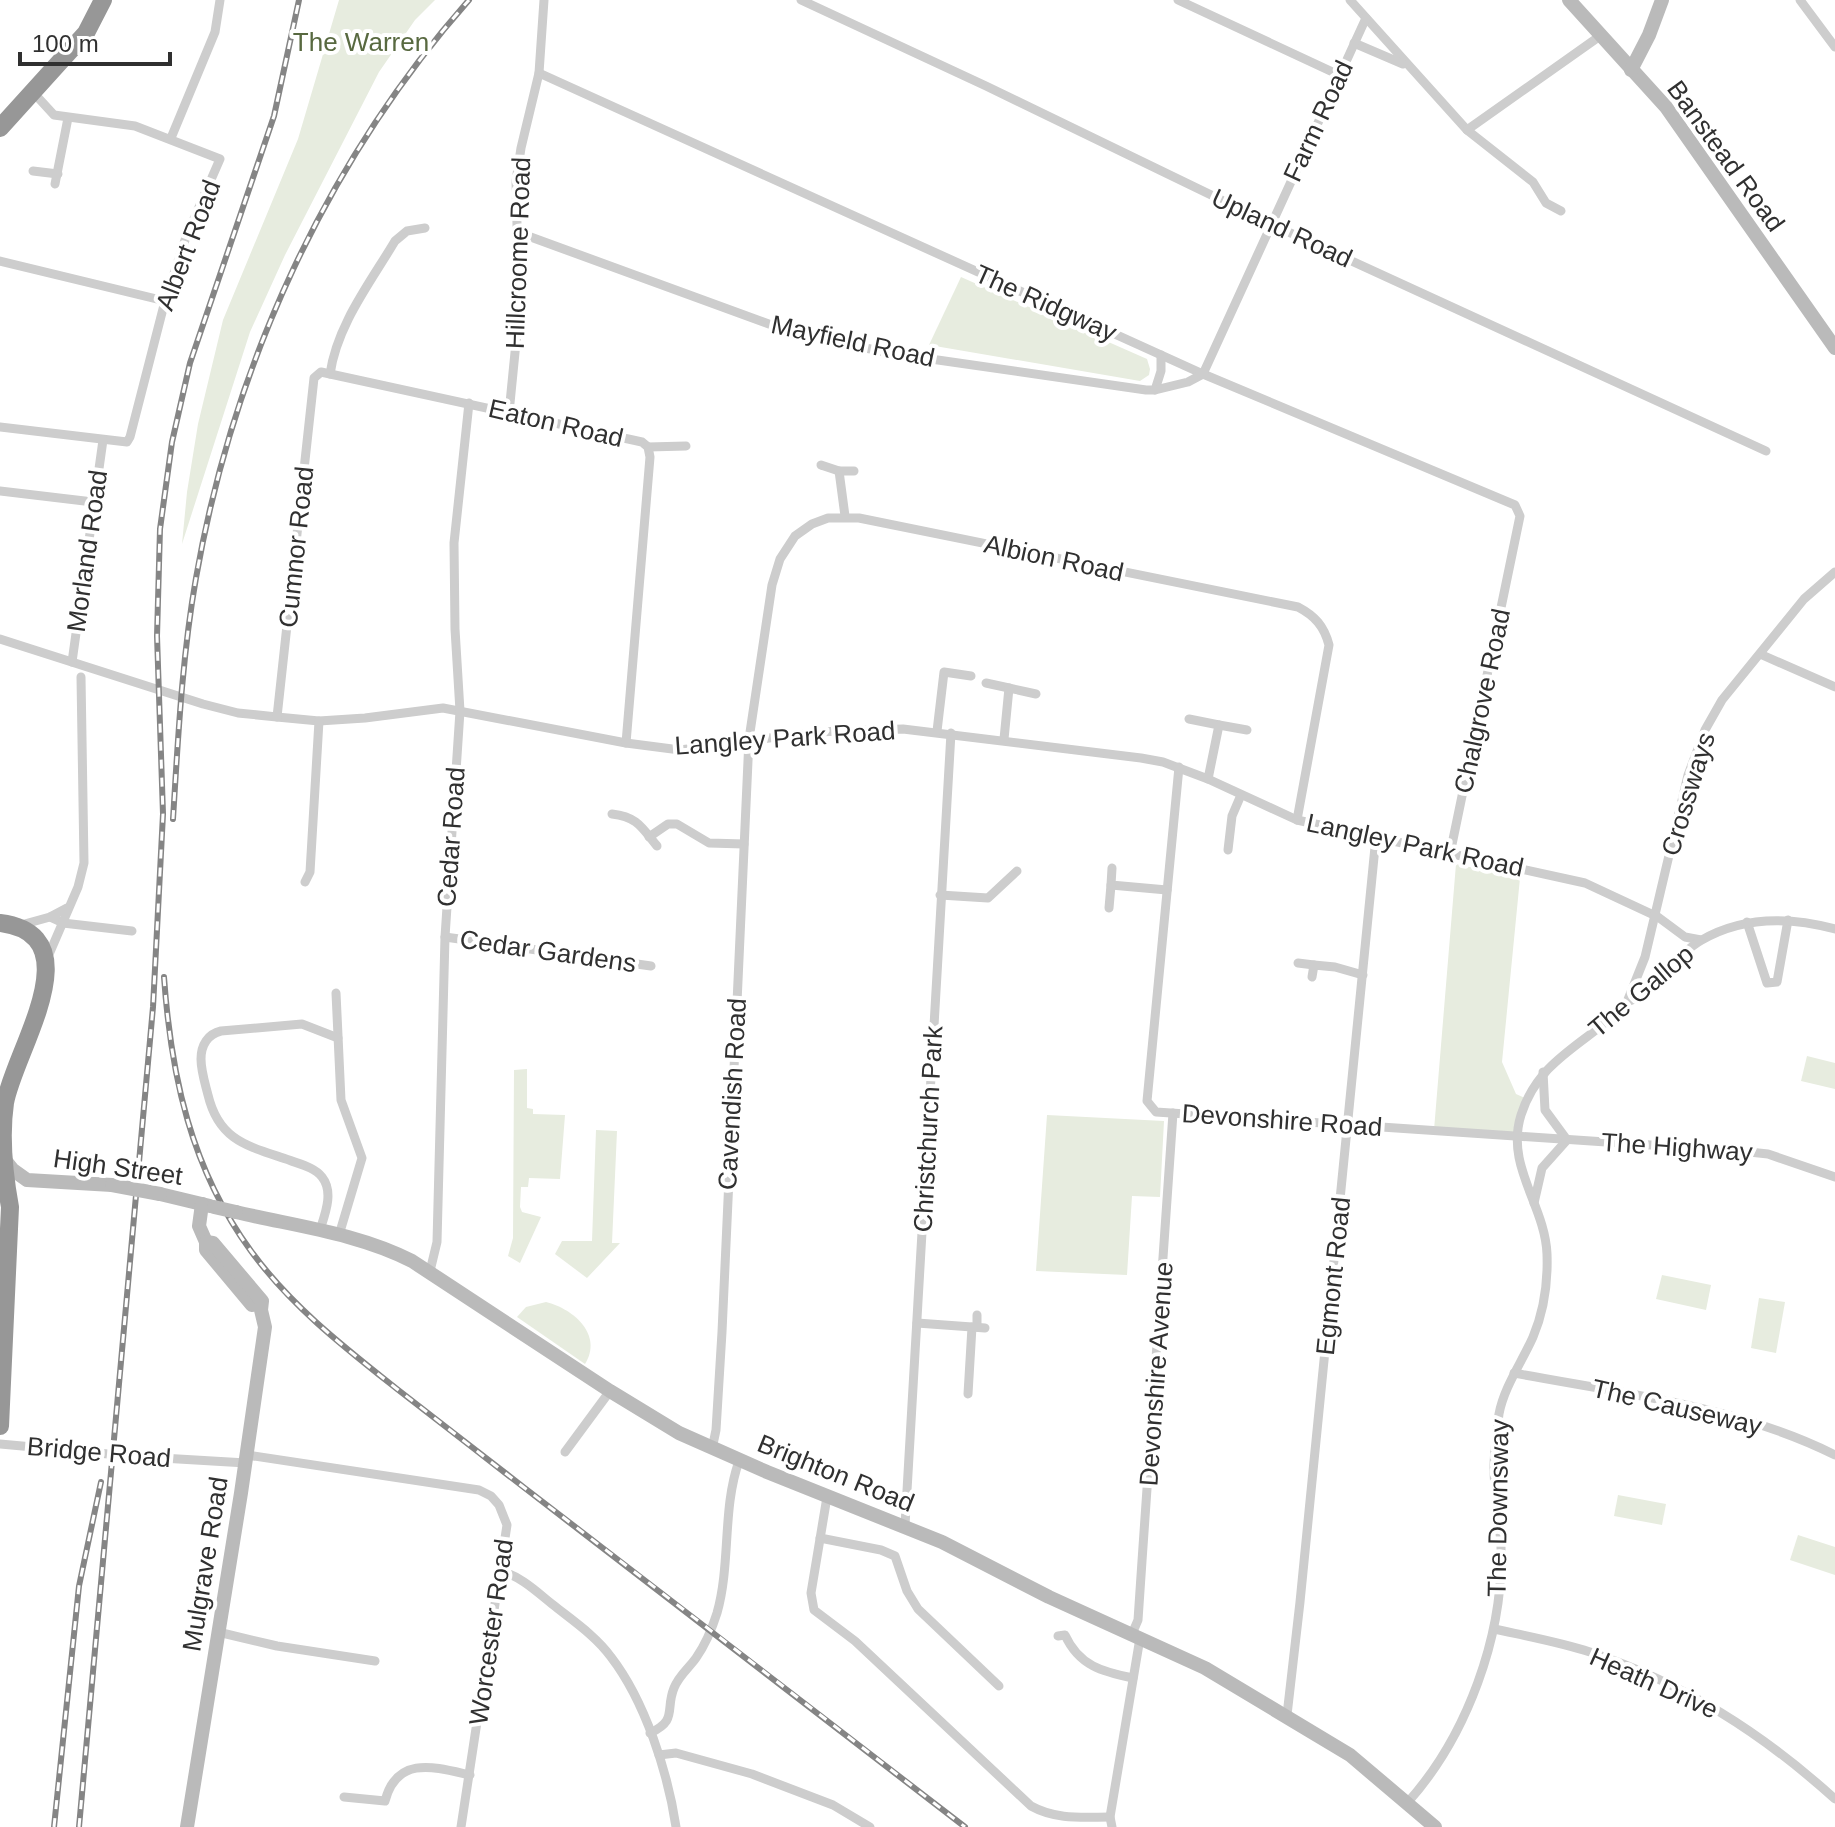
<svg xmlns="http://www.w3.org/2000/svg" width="1835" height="1827" viewBox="0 0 1835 1827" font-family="Arial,sans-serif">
  <rect width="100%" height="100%" fill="#fff"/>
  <g fill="#e7ecdf">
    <path d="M339,0h96l-20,20 -36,52 -94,183 -35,77 -68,212 5,-52 11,-68 25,-104 75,-181z"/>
    <path d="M961,277l186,82 3,10 -1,6 -9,6 -211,-36z"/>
    <path d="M1456,864l64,14 -18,184 14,32 11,5 -12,37 -81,-6z"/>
    <path d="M1807,1056l28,7v26l-34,-8z"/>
    <path d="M527,1069v39l6,1v5l32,1 -5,64 -31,-1 -1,9h-7l-1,20 2,5 19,5 -21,46 -12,-7 5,-18 1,-168z"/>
    <path d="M1047,1115l117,6 -4,76 -28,-1 -5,79 -91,-4z"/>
    <path d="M596,1130l21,1 -5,112h8l-33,35 -32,-24 7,-13h30z"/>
    <path d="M1662,1275l49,10 -5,25 -50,-11z"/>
    <path d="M1759,1298l26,4 -9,51 -25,-5z"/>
    <path d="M546,1302c28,7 57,33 39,62l-68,-47 9,-10z"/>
    <path d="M1618,1495l48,9 -4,21 -48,-9z"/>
    <path d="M1798,1535l37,12v28l-45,-15z"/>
  </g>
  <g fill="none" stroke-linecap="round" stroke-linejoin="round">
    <g stroke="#cdcdcd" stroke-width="9">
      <path d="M801,0l185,86 285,138 495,227"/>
      <path d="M1178,0l161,75"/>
      <path d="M1350,0l117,130 133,-94"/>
      <path d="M1800,0l35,47"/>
      <path d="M1354,43l49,21"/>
      <path d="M539,73l664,301 312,131 5,11 -70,338"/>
      <path d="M1467,130l66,52 13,21 15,8"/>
      <path d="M171,138l44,-106 5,-32"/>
      <path d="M33,171l25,3"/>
      <path d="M55,184l13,-66"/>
      <path d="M517,232l282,103 97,19 250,36h9l6,-19v-16"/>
      <path d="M0,261l165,40"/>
      <path d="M330,374c7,-49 40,-91 65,-133l12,-10 18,-3"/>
      <path d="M1155,390l33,-8 15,-8 163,-356"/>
      <path d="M509,413l10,-101 -3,-131 5,-33 18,-75 5,-73"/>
      <path d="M0,427l127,15 3,-5 35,-136 21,-64 34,-78 -85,-33 -81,-11 -22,-24"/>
      <path d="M648,447l38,-1"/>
      <path d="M821,465l18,6"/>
      <path d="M0,491l93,11"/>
      <path d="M845,516l-6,-45h15"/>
      <path d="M0,639l203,65 35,9 39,4 42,4 46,-3 78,-10 183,35 54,7 135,-18 88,-3 238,29 22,4 45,17 89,41 288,63 73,34 27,20 16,3"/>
      <path d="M1760,654l75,33"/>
      <path d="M72,662l31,-222"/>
      <path d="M986,683l23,5"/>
      <path d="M277,717l37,-339 7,-6 321,70 6,5 2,10 -24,286"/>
      <path d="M1189,719l30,6 -11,54"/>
      <path d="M1219,725l28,5"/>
      <path d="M937,731l7,-59 27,4"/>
      <path d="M1004,739l5,-51 27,6"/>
      <path d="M1179,767l-32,334 9,11 584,39 28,3 67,23"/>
      <path d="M612,814c26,3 30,14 45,32"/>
      <path d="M649,837l19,-13h9l32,19 35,1"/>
      <path d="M1228,850l4,-34 9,-21"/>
      <path d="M1112,868l-1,17 56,5"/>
      <path d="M305,882l5,-10 9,-151"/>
      <path d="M940,895l48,3 29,-27"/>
      <path d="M1109,908l2,-23"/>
      <path d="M50,917l13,6 69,8"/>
      <path d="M1747,922l20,61 10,-1 11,-62"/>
      <path d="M21,925l29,-8 17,-9"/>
      <path d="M445,937l206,29"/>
      <path d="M47,959l31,-72 6,-24 -3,-186"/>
      <path d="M1298,963l16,2"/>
      <path d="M1312,977l2,-12 21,2 28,8"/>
      <path d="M336,993l5,107 21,58 -23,77"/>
      <path d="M1627,1002l18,-45 43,-182 17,-45 17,-30 82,-101 31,-27"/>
      <path d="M1534,1203l8,-35 25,-28 -22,-30 -2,-38"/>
      <path d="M320,1230c5,-16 14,-38 2,-53 -8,-10 -23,-13 -33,-17 -41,-14 -70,-19 -81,-65 -3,-12 -7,-24 -7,-36 0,-14 7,-25 20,-28l81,-7 36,14"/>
      <path d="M430,1271l7,-29 8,-305 15,-226 -5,-82 -1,-86 15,-140"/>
      <path d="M917,1323l55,4 -4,67"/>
      <path d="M972,1327l13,1"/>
      <path d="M977,1327v-12"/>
      <path d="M1514,1373c106,20 224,33 321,82"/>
      <path d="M0,1444l88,8"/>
      <path d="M712,1449l4,-19 6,-98 27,-593 23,-154 8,-26 15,-23 17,-12 16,-6h31l439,89c17,9 26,19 31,38l-32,175"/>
      <path d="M565,1452l45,-61"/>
      <path d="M247,1455l232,35 12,6 8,9 8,20 -46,302"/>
      <path d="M128,1456l118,7"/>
      <path d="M827,1497l-16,96 3,17 41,31 176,165c25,14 52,11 79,11"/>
      <path d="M905,1525l46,-792"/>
      <path d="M820,1538l61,12 14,6 12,35 11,18 81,77"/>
      <path d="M501,1571c19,5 36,21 51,33 20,16 44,32 59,53 34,44 57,116 65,170"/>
      <path d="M1494,1629c32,7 65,13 96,23 94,31 172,81 245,147"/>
      <path d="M218,1632l59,14 98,15"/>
      <path d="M1132,1634l6,-14 4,-59 31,-448"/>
      <path d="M1058,1636l7,-1c14,31 38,37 68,43"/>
      <path d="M1287,1715l13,-113 76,-765"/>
      <path d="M650,1733c28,-13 15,-23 24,-45 5,-13 15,-20 22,-30 9,-13 16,-29 21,-45 14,-49 5,-104 22,-152"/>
      <path d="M659,1755l17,-2 76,21 81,31 37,22"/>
      <path d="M344,1797l41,4c12,-46 50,-34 85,-26"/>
      <path d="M1408,1802c59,-66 96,-167 93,-255 -1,-26 -7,-53 -7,-79 0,-17 3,-37 5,-54 5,-27 23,-52 34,-77 11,-26 15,-54 14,-83 -2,-49 -42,-88 -26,-139 14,-44 45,-62 79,-88 9,-8 20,-15 27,-25l7,-3c21,-18 42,-43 66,-58 42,-25 90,-24 135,-12"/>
      <path d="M1112,1827l-2,-10 30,-179"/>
    </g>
    <g stroke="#bababa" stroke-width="14">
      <path d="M1569,0l97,107 169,241"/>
      <path d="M1631,70l18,-35 13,-35"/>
      <path d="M5,1160l8,10 14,10 85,5"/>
      <path d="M160,1194l50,12"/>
      <path d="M202,1204l-3,22 7,16v8l46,55"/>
      <path d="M236,1212c59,14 121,21 176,49l198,130 69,42 88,39 175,70 107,55 156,71 145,87 85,72"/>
      <path d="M187,1827l54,-334 24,-166 -4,-17 1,-9 -49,-58 -7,-1"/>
    </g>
    <g stroke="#979797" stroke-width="18">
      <path d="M0,128l86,-95 17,-33"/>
      <path d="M0,923c95,12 14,128 5,180 -5,34 -1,71 5,104l-10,219"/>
    </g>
    <g stroke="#858585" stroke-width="6">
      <g id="rail">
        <path d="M173,819c5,-80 9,-162 23,-241 37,-212 130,-416 273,-578"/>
        <path d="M164,977c7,99 27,192 87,274 40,55 93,96 146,138 43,33 86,67 129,100 147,112 293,225 439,338"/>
        <path d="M54,1827l25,-241 22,-104"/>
        <path d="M79,1827l74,-820 10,-193 -6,-178 3,-107 12,-87 18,-79 84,-247 25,-116"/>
      </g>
    </g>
    <use href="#rail" stroke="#fff" stroke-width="3" stroke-dasharray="9" stroke-linecap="butt"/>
    <path stroke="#cdcdcd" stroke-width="9" d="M88,1452l40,4"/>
    <g stroke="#bababa" stroke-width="14">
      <path d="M112,1185l48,9"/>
      <path d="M214,1207l22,5"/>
    </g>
  </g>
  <g text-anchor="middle" stroke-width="8" stroke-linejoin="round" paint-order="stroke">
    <g font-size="26" fill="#586940" stroke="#fff">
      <text x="361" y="51">The Warren</text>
    </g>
    <g font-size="26" fill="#303030" stroke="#fff">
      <text transform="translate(1318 121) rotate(-65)" y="9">Farm Road</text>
      <text transform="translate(1726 156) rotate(54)" y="9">Banstead Road</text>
      <text transform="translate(1282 228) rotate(25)" y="9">Upland Road</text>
      <text transform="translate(188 245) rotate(-69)" y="9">Albert Road</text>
      <text transform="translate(518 253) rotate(-88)" y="9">Hillcroome Road</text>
      <text transform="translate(1046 303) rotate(24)" y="9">The Ridgway</text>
      <text transform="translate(853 341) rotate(12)" y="9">Mayfield Road</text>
      <text transform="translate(556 423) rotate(13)" y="9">Eaton Road</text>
      <text transform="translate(296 547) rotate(-84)" y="9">Cumnor Road</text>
      <text transform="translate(87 551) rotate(-82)" y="9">Morland Road</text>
      <text transform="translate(1054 558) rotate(12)" y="9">Albion Road</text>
      <text transform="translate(1482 701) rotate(-78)" y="9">Chalgrove Road</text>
      <text transform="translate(785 738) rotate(-4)" y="9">Langley Park Road</text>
      <text transform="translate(1688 794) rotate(-73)" y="9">Crossways</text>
      <text transform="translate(451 837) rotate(-86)" y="9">Cedar Road</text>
      <text transform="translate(1415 845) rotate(12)" y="9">Langley Park Road</text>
      <text transform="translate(548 951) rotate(8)" y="9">Cedar Gardens</text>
      <text transform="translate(1641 991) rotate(-40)" y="9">The Gallop</text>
      <text transform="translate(732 1094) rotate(-87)" y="9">Cavendish Road</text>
      <text transform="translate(1282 1120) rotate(4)" y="9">Devonshire Road</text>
      <text transform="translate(928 1129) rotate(-87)" y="9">Christchurch Park</text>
      <text transform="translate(1677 1147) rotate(4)" y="9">The Highway</text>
      <text transform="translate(118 1167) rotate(8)" y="9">High Street</text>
      <text transform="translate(1333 1276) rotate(-84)" y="9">Egmont Road</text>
      <text transform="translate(1156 1374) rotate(-86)" y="9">Devonshire Avenue</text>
      <text transform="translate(1677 1407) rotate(13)" y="9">The Causeway</text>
      <text transform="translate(99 1452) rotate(5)" y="9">Bridge Road</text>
      <text transform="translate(836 1473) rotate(22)" y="9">Brighton Road</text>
      <text transform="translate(1498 1508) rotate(-89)" y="9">The Downsway</text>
      <text transform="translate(205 1564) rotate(-81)" y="9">Mulgrave Road</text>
      <text transform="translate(491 1632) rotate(-82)" y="9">Worcester Road</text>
      <text transform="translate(1654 1683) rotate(24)" y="9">Heath Drive</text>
    </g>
  </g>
  <path d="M20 52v12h150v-12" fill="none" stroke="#303030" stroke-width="4"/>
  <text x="32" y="52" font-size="24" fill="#303030" stroke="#ffffff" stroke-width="6" paint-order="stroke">100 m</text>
</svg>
